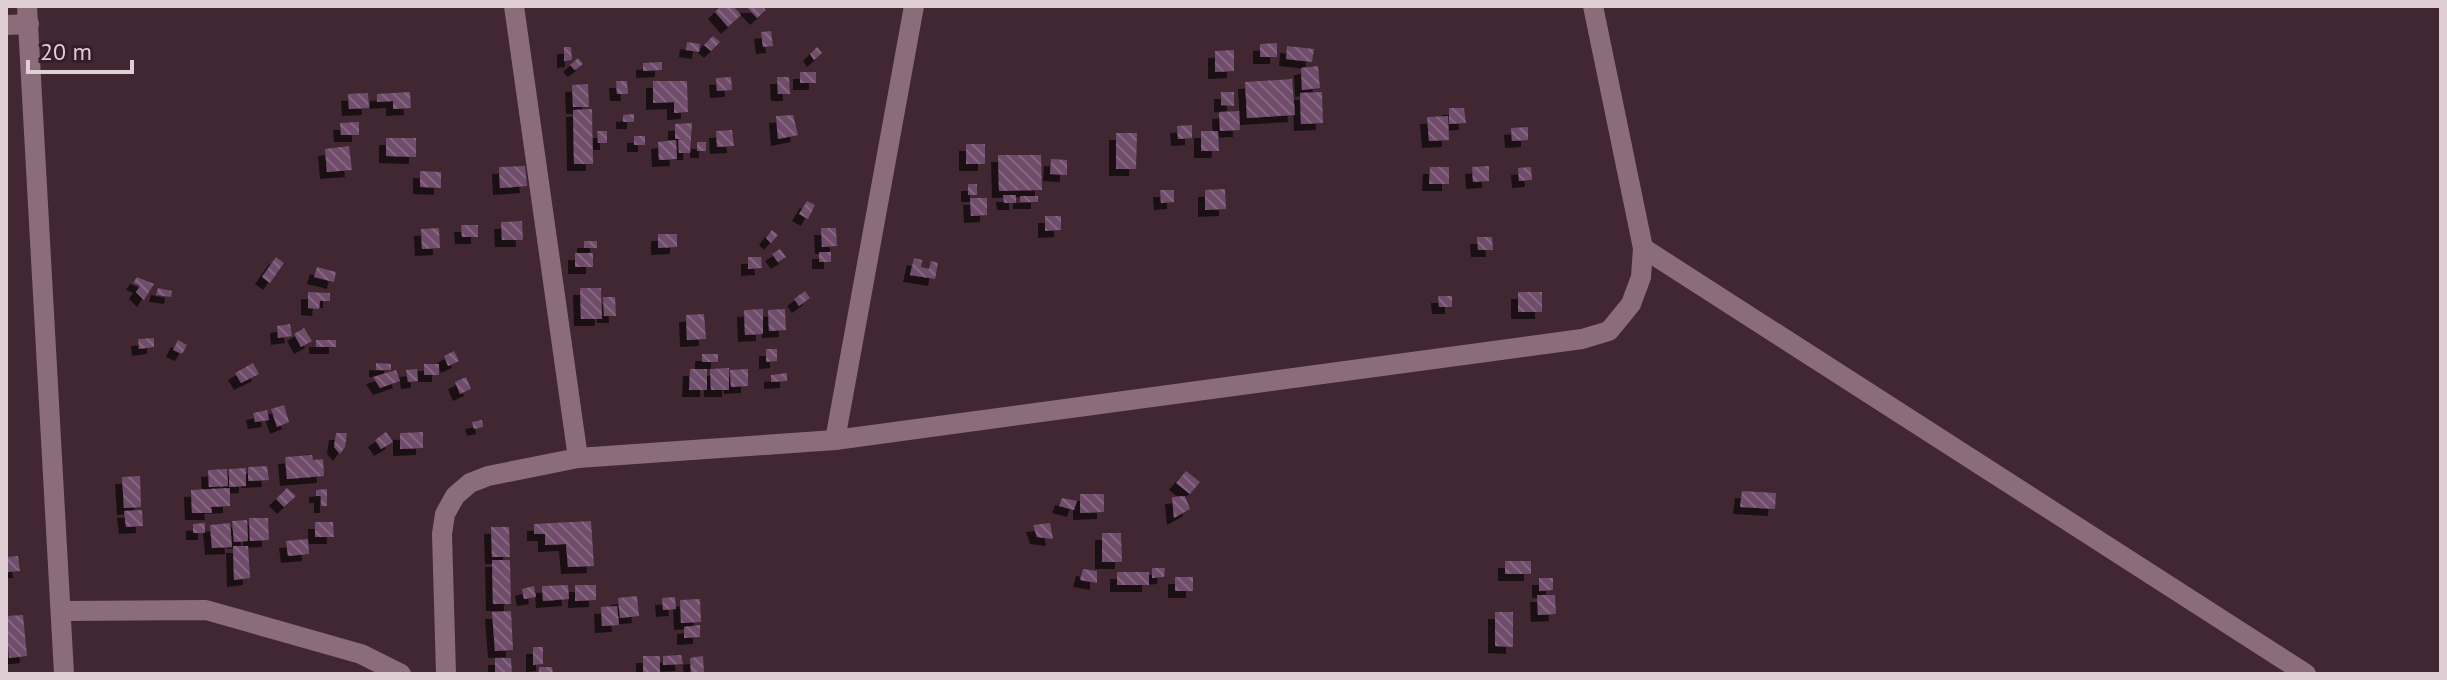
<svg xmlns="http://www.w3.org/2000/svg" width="2447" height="680" viewBox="0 0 2447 680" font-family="'PT Sans',sans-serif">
  <defs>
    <pattern id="building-back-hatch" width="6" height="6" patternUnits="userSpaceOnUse" patternTransform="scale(2)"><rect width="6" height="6" fill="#714e6c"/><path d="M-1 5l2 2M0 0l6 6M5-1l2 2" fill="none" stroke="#856680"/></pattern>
    <filter id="shadow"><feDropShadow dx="-7" dy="7" stdDeviation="0" flood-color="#0009"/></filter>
  </defs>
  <rect width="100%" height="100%" fill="#402732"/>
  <g fill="url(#building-back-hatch)" filter="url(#shadow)">
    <path d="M721,6h12l8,9 -13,12 -13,-15z"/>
    <path d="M746,6h16l4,4 -9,8z"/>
    <path d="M771,31l2,15 -10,1 -2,-15z"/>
    <path d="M713,36l7,6 -9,9 -7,-6z"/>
    <path d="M687,42l13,2 -1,8 -13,-2z"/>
    <path d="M1277,43v14h-17v-13z"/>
    <path d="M1287,46l27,3 -2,13 -26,-3z"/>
    <path d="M564,47h7l1,13 -8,1z"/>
    <path d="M817,47l5,6 -8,7 -4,-6z"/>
    <path d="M1234,50v21l-19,1v-21z"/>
    <path d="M578,58l5,6 -8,6 -5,-5z"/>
    <path d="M662,62v8l-19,1v-8z"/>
    <path d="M1318,66l2,22 -18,2 -1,-22z"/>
    <rect x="800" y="72" width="16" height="11"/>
    <path d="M731,77l1,13 -15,1 -1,-13z"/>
    <path d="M777,77h12l1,17h-12z"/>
    <path d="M1292,79l3,36 -48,3 -2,-36z"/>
    <path d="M616,81h11l1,13h-11z"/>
    <path d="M653,81h34l1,31 -14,1v-11l-21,1z"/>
    <path d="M588,84l1,23h-16l-1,-22z"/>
    <path d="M410,92l1,16 -18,1v-8l-16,1v-8z"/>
    <path d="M1221,92h13v14l-13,-1z"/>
    <path d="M1322,92l1,31 -22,1 -1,-31z"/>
    <path d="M368,93l1,15 -20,1 -1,-15z"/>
    <path d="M1449,108h15l2,15 -17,1z"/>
    <path d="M592,109l1,55h-19l-1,-54z"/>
    <path d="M1239,111l1,19 -20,1 -1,-19z"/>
    <path d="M634,114v8h-11v-7z"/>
    <path d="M793,115l5,20 -20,4 -2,-23z"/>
    <path d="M1448,116l1,24 -20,1 -2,-24z"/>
    <path d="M359,122v13h-18l-1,-12z"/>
    <path d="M692,123l-2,30h-11l-1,-13 6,-1h-9v-15z"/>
    <path d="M1192,125v13l-14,1 -1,-13z"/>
    <path d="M1528,127v13l-16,1 -1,-13z"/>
    <path d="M732,130l2,16 -17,1 -1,-16z"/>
    <path d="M597,131h10v12h-9z"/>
    <path d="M1201,131h17l1,20h-18z"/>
    <path d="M1116,133h21l-1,36h-20z"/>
    <rect x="634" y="136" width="11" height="9"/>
    <path d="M386,138h30v19l-30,-1z"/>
    <path d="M676,140l1,19 -18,1 -1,-18z"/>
    <rect x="697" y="142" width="9" height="9"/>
    <rect x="966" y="144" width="19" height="20"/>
    <path d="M349,146l3,24 -25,2 -2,-23z"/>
    <path d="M998,155h43l1,35 -43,1z"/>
    <path d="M1051,159l16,1v15l-17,-1z"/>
    <path d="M525,166l2,20 -27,2 -1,-21z"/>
    <path d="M1489,166v15l-16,1 -1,-15z"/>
    <path d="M1430,167h19v17h-20z"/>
    <path d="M1531,167l1,13 -13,1 -1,-13z"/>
    <path d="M420,171l21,1v16l-21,-1z"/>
    <rect x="968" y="184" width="9" height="11"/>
    <path d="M1225,189l1,20 -21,1v-20z"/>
    <path d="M1160,190h14v12l-13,1z"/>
    <path d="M1003,195h13v8h-12z"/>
    <rect x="1020" y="196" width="18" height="6"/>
    <path d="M970,198h17v17l-16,1z"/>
    <path d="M807,201l8,4 -7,14 -9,-5z"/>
    <path d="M1045,216h16v14l-16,1z"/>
    <path d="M522,221l1,19h-21l-1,-18z"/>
    <path d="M461,225h17v12h-16z"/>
    <path d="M439,228l1,20 -18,1 -1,-20z"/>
    <path d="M821,228h15l1,18 -15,1z"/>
    <path d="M772,230l6,5 -7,8 -5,-5z"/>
    <path d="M658,234h19v13l-19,1z"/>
    <path d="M1477,237h15l1,13h-15z"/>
    <rect x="584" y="241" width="13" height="7"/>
    <path d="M780,249l6,8 -8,5 -6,-8z"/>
    <rect x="819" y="252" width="12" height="10"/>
    <rect x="575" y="253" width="18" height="14"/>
    <path d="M276,257l8,6 -14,20 -8,-6z"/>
    <path d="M748,257h13l1,11 -14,1z"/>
    <path d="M914,258l8,2 -1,7 8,2 2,-8 7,2 -3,16 -25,-4z"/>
    <path d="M317,267l19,5 -2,10 -20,-5z"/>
    <path d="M137,277l17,7 -10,16 -8,-8 4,-6 -7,-3z"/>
    <path d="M158,288l14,3 -1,6 -15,-2z"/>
    <path d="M580,288h21l1,31h-21z"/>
    <path d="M805,291l5,7 -11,8 -5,-7z"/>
    <path d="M308,292l22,1v8h-10l-1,8 -11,-1z"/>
    <rect x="1518" y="292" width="24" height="20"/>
    <path d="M1438,296h14v11h-13z"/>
    <path d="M603,297h12l1,19h-12z"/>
    <path d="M763,309v25l-18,1 -1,-25z"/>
    <path d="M785,309l1,21 -17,1 -1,-21z"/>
    <path d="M704,314l2,25 -19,1 -1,-25z"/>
    <path d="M290,324l2,12 -14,2 -1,-12z"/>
    <path d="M304,328l8,13 -11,6 -7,-13z"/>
    <path d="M154,338v9l-15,2 -1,-10z"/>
    <path d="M178,340l9,5 -5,9 -9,-4z"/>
    <rect x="316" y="340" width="20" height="7"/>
    <path d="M766,349h11v12l-11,1z"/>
    <path d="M454,351l5,10 -11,5 -4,-10z"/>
    <rect x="702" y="354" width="16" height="8"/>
    <path d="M253,363l6,11 -18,9 -6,-10z"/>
    <path d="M376,363l15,1v6h-15z"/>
    <rect x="424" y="364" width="15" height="11"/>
    <path d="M729,368v22h-18l-1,-21z"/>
    <path d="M417,369l1,12 -10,1 -2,-12z"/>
    <path d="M690,369h17v21h-18z"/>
    <path d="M748,369v17l-17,1 -1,-17z"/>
    <path d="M396,370l4,11 -20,7 -7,-11z"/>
    <path d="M787,373v8l-16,1v-7z"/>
    <path d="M466,377l5,12 -11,5 -5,-12z"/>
    <path d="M284,405l5,17 -12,5 -6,-18z"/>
    <path d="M267,410l2,10 -14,2 -2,-9z"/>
    <path d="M482,420l1,7 -9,2 -2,-7z"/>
    <path d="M386,432l7,10 -12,7 -6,-9z"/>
    <path d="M423,432v16l-23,1v-16z"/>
    <path d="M336,433h11l-2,14 -5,7 -6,-7z"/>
    <path d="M312,455l1,5 10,-1 1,17 -37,3 -2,-22z"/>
    <path d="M267,466l2,14 -21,1v-14z"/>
    <path d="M246,468v18l-17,1v-18z"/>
    <path d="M227,469l1,17 -19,1 -1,-17z"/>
    <path d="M1186,471l14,11 -10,12 -14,-11z"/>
    <path d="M140,476l1,31 -17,1 -2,-31z"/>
    <path d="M230,488v18l-19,1 1,6h-20l-1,-23z"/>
    <path d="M287,488l9,8 -12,11 -8,-8z"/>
    <path d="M327,489v17h-6v-10h-5v-6z"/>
    <path d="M1742,491l34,2 -1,16 -35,-2z"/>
    <path d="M1080,494h24v18l-24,1z"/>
    <path d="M1185,496l5,13 -16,9 -2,-21z"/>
    <path d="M1062,498l15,3 -3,9 -15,-4z"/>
    <path d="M142,510l1,16 -17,1 -2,-16z"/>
    <path d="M249,518h19l1,22 -19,1z"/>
    <path d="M247,520l1,21 -14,1 -2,-21z"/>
    <path d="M591,521l3,45 -26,1 -2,-23 -21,1v-11h-11v-10z"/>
    <path d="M315,522h18l1,15h-19z"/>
    <path d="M205,523v10h-12v-9z"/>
    <path d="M230,523l2,24 -20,1 -2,-23z"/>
    <path d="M1050,523l3,16 -16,-2 -4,-12z"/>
    <path d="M491,527h18l1,30h-18z"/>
    <path d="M1102,533h19l1,29h-20z"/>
    <path d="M308,539l1,15 -21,2 -2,-15z"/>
    <path d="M233,546h15l2,32 -16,2z"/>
    <path d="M18,556l2,15 -14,1v-15z"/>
    <path d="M492,560h18l1,44h-18z"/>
    <rect x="1505" y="561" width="26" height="13"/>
    <path d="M1152,568h13l-1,9 -12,1z"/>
    <path d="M1083,569l14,2v12l-17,-3z"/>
    <rect x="1117" y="572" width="32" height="13"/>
    <rect x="1175" y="577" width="18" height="14"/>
    <path d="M1539,578h14v12l-14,1z"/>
    <path d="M568,585l1,14 -26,2 -1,-15z"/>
    <path d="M575,585h21v15l-21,1z"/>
    <path d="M534,586l2,11 -12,2 -2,-10z"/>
    <path d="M1537,595h18l1,19 -18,1z"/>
    <path d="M637,596l2,20 -19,2 -2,-20z"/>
    <path d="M675,597l1,12 -13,1 -1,-12z"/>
    <path d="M700,599l1,23 -20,1 -1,-23z"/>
    <path d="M617,606l2,19 -17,1 -1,-19z"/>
    <path d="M511,611l2,39 -18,1 -3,-39z"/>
    <path d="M1495,612h18v35l-18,-1z"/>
    <path d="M23,615l4,41 -18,2 -3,-42z"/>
    <path d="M700,625v12l-16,1v-11z"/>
    <path d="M533,647h10v17l-10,1z"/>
    <path d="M681,655l2,9 -20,1v-9z"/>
    <rect x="643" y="656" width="17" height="18"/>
    <path d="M703,656l1,17 -13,1 -1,-16z"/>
    <path d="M495,658h16l1,16h-17z"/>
    <path d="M539,667h13l1,7h-14z"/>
  </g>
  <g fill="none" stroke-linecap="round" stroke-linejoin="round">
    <g stroke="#8b6d7a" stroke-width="20">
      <path d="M27,6l37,668"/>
      <path d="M514,6l64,452"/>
      <path d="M6,25l23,-1"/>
      <path d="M1643,248l663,426"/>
      <path d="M835,440l79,-434"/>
      <path d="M62,611l144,-1 155,44 40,20"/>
      <path d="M446,674l-4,-140 3,-20 10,-18 15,-13 18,-7 90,-18 257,-18 747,-101 27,-8 22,-27 10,-27 2,-29 -50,-242"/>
    </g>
  </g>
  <rect width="2447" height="680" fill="none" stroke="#dfced4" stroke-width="16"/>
  <path d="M28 60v12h104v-12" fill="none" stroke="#dfced4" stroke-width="4"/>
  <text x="40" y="60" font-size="24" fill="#dfced4" stroke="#361d28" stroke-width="6" paint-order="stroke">20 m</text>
</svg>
